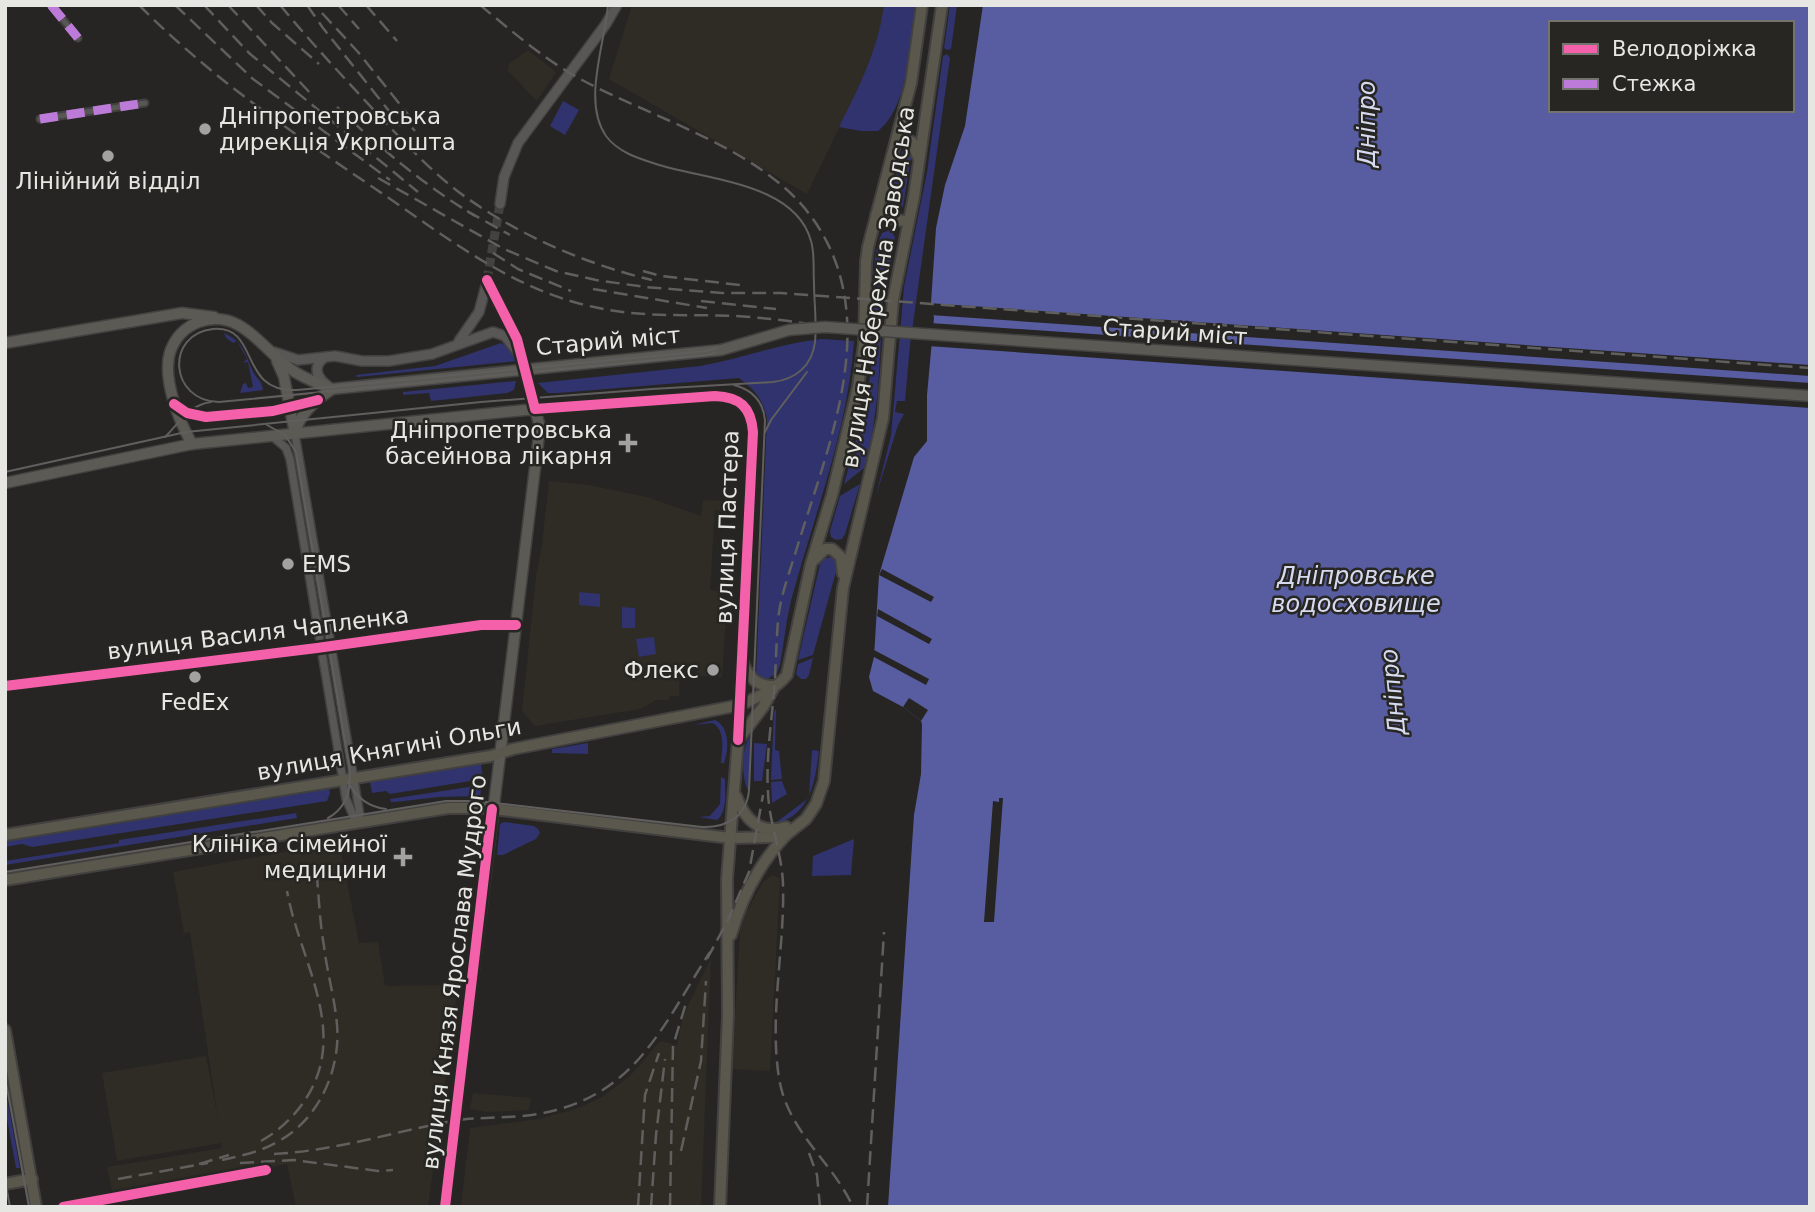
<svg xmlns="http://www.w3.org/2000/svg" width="1815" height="1212" viewBox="0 0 1815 1212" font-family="'DejaVu Sans',sans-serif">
  <rect width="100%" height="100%" fill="#262524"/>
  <g fill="#2e2c24">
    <path d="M632,5h252l-3,26 -11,33 -63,130 -198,-115z"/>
    <path d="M528,50l28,22 -19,29 -29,-30 1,-7z"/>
    <path d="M549,481l40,4 58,12 54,19 2,-16 27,1v10l-15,-1 -5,80 9,1 1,10 7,1 -5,75 -25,-1v-7l-17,-1 -1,28h-10v4h-13l-16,9 -105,17 -13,-15 14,-135 6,-32z"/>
    <path d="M339,842l20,101 19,-1 7,44 73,-1 -30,222h-132l-9,-43 -174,32 -6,-29 115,-19 -1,-5 -104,18 -15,-88 104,-17 12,63 -28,-187 -6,1 -11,-61z"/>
    <path d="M773,875l7,4 -10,192 -38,-2 8,-138 4,-15 19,-34z"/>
    <path d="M711,958l-10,249h-240l9,-79 69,-9 39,-11 24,-11 29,-22 29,-34 17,4 6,-29z"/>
    <path d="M473,1093l58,5 -2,12 -42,2 -17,-3z"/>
  </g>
  <g fill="#30336d">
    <path d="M884,5h31c-4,35 -7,104 -37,126h-17l-22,-4c20,-40 39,-77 45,-122z"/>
    <path d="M950,5h7l-6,44 -4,1 -3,-2z"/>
    <path d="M947,54l3,4 -40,287 -5,56h-8l-2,11 9,2 -6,11 -22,71 15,-60 13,-149 23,-115 16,-116z"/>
    <path d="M563,101l16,9 -14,25 -15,-9z"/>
    <path d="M906,146l6,5 -9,56 -7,-4 -8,1 15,-55z"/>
    <path d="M890,230l5,7 -12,65 -5,89 -6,45 -8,32 -20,16c11,-40 23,-80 28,-122 5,-37 -6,-96 10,-129z"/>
    <path d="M224,333c21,9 21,24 31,42 4,6 7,7 8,15l-23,3 3,-9 3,-1 2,5 5,-1 -5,-25 -5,1 4,-4 -10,-18 -4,2 -7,-5z"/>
    <path d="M822,339l32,2c-6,88 -39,172 -62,256 -6,23 -8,46 -12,68l-3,8 -11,7 -10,-4 11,-258c-6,-21 -11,-27 -28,-40l-181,15h-10l-10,-10 162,-17c41,-7 81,-23 122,-27z"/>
    <path d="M501,343l12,6 5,12 -161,16 -1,-2 79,-9z"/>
    <path d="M516,381l-2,9 -7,3 -76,8 -2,-8 -26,2v-3z"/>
    <path d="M860,484l-15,50 -3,5 -6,1 -5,-3 -1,-6 10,-35z"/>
    <path d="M830,557l6,4 1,7 -24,87 -15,5 22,-96 4,-5z"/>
    <path d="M579,592l21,2v13l-21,-2z"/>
    <path d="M622,607l13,1v20h-13z"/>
    <path d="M654,637l2,17 -17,3 -3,-18z"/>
    <path d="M813,658l-4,17 -3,4h-5l-5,-5 2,-10z"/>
    <path d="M776,709l-1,41 4,1 3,28 -11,1 3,-68z"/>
    <path d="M715,720c15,7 14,30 9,43h-3c1,-14 5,-31 -8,-40l-20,2z"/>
    <path d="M750,736l-1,56c-8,-12 -8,-44 1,-56z"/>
    <path d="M588,743v11l-36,-1v-4z"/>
    <path d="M754,743l13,1 -5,37h-8z"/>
    <path d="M812,750l7,1c-4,30 -8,62 -41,72v-2l28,-21 3,-4z"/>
    <path d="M481,764l2,15 -93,15 -4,-3 -14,2 -2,-11z"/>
    <path d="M721,777l4,2c0,13 3,32 -8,41l-18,-3 11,-1 10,-12z"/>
    <path d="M782,781l5,13 -15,9 -1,-21z"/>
    <path d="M482,785l-2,11 -41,1 -44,5h-4l-1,-3z"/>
    <path d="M329,788l1,5 -3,8 -295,46 -10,-3 -17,3v-6z"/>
    <path d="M296,813l1,5 -292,47v-4l114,-18v-3z"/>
    <path d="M504,822l30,4 4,3 2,4 -4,6 -33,16h-6l3,-31z"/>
    <path d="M854,839l-3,36 -39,1 1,-20z"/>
    <path d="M5,1087l15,81h-4l-11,-60z"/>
  </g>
  <path fill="#575da0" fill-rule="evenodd" d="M983,5h827v1202h-922l26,-392 7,-41 1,-50 -1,-3 -18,-14 -30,-16 -4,-14 5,-20 5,-82 35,-118 13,-16v-46l7,-77 -3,-15 5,-75 9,-43 20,-59zM1551,23h241v87h-241z"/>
  <g fill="#262524">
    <path d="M928,303l882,62v11l-880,-61z"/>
    <path d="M930,323l880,60v25l-882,-62z"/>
    <path d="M882,569l52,28 -3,5 -52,-27z"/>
    <path d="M878,609l54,30 -3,5 -52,-28z"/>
    <path d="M874,650l55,29 -3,6 -52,-28z"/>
    <path d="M909,698l19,12 -7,11 -18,-14z"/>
    <path d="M999,798h4l-9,124h-10l9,-121 6,1z"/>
  </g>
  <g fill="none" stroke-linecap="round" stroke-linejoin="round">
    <path stroke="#434241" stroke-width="9" stroke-dasharray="9 4.5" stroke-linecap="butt" d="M487,280l13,-76"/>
    <g stroke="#424140" stroke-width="9">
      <g id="pedestrian">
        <path d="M51,5l27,33"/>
        <path d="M40,119l105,-16"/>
      </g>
    </g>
    <g stroke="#424140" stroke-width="10">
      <g id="minor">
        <path d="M175,404c6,5 12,10 19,12 27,7 93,-9 121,-16"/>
        <path d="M535,409l180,-13c25,1 36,11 38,36l-15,307"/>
        <path d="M295,434l66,387"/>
        <path d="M273,437l13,11 4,11 56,340 10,23"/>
        <path d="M5,686l312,-38 164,-23h35"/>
        <path d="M63,1207l203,-37"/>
      </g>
    </g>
    <g stroke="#424140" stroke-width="12">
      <g id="tertiary">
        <path d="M500,204l4,-27 14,-34 88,-119 11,-19"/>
        <path d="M487,280c8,25 26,46 34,71"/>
        <path d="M459,341l20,-29 8,-30"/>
        <path d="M274,352l24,8 37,-4 27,5h27l43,-7 61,-22 12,4 18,23"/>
        <path d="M324,358c-12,9 -7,20 4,28"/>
        <path d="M527,381l8,28"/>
      </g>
    </g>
    <g stroke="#424140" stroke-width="13">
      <g id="secondary">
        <path d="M5,343l177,-30 32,4"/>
        <path d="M277,361l7,16 11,57"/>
        <path d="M295,433c4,-18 22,-34 37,-44"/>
        <path d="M192,444c-13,-23 -30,-65 -22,-92 5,-14 15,-25 29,-30 41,-14 62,25 90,46 13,10 28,15 43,21l389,-39"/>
        <path d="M5,483l187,-39 343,-35 5,18 -95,780"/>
      </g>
    </g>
    <g stroke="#424140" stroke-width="14">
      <g id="primary">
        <path d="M897,136l15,6 6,15"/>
        <path d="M876,215l32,7"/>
        <path d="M814,560l11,-11h7l9,8 2,17"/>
        <path d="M742,660c5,16 15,27 32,26"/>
        <path d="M736,796c9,24 24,39 50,31"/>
        <path d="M5,835l486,-79 22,-7 227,-44c16,-7 35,-15 47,-30l24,-111 21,-69 26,-108 6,-43 2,-82 2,-15 43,-164 11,-78"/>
        <path d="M5,880l443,-72h37l245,30 45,-1 11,-2 20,-16 10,-15 8,-23 19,-193 40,-170 10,-118 21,-104 28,-191"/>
        <path d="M731,935c11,-39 28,-71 55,-100"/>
        <path d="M5,1030l31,177"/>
        <path d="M5,1184l27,-5"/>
        <path d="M720,1207l8,-192 -1,-136 11,-139 25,-33 10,-18"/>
      </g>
    </g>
    <use href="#pedestrian" stroke="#585755" stroke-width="5"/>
    <use href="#minor" stroke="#585755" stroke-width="7"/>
    <use href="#tertiary" stroke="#585755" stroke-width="9"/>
    <use href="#secondary" stroke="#5c5a54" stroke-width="10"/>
    <use href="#primary" stroke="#5a574d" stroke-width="10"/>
    <g stroke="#605f5e" stroke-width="2">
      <path d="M1810,394l-993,-69 -29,3 -82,23 -409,39c-60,3 -36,-65 -84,-61 -48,5 -44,72 6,73l488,-47 83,-23 27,-3 993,69"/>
      <path d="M267,425l18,10 11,17 53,314c3,22 -1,41 -21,52"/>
      <path d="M765,432l6,-12 36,-48"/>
      <path d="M165,437c15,-15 24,-32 46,-35"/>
      <path d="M5,472l181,-40 295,-30 171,-13 121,-7c23,-3 39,-16 42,-40 2,-19 -1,-40 -1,-59 -1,-14 1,-29 -3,-42 -16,-59 -106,-61 -155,-77 -19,-6 -38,-12 -50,-28 -24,-34 -1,-92 2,-131"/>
      <path d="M348,782c8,15 20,25 38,27"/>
      <path d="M5,872l441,-71h32l224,26c25,1 45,-11 47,-37l16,-370c-2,-19 -12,-30 -31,-35"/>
      <path d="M5,1077l24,130"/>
      <path d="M5,1180l5,27"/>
    </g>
    <g stroke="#605f5e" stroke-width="2.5" stroke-dasharray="14 7" stroke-linecap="butt">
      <path d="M139,5c72,73 154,128 238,185 68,46 135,100 217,117 47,11 95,7 142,9 29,2 57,5 84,10l990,69"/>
      <path d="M175,5l78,74 137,101"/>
      <path d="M204,5l45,48 169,139"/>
      <path d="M228,5l84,90"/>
      <path d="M256,5l16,18 47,41"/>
      <path d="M280,5c33,40 68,77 103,115 24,25 49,52 77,73 56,41 125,71 192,87"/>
      <path d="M307,5l16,23 78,98"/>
      <path d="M338,5l21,24"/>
      <path d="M366,5l31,36"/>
      <path d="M480,5c33,27 66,56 104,76 71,38 177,68 226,134 76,101 18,230 -14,336 -7,23 -16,46 -18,70 -2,23 -2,47 -4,71 -3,33 -8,67 -6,100 1,31 14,61 15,92 2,63 -14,131 -4,194 9,55 52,81 74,129"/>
      <path d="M322,13l36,39 52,65"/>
      <path d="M337,107c43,41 87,78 138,109"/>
      <path d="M398,112l17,19"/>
      <path d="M378,178l126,71 52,22 40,9 49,7 77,6h59l1029,75"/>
      <path d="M467,211l43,24"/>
      <path d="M493,253l25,16 53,22"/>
      <path d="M643,271l18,5 79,9"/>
      <path d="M593,289l114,19"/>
      <path d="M701,301l75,8"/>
      <path d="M707,959l21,-39 21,-48 14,-77"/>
      <path d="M261,1141c19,-11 34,-25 46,-44 42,-67 -8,-138 -20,-206"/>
      <path d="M681,1151l20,-90 5,-80"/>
      <path d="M809,1153l8,22 3,32"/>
      <path d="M274,1154c59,-3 116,-21 173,-32 30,-6 61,-3 91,-8 98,-17 124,-88 172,-162"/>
      <path d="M222,1160c18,-4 38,-8 55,-18 41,-21 64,-72 60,-117 -2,-26 -10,-52 -13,-79 -4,-22 -5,-46 -7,-69"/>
      <path d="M240,1163l54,-3 84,11 15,-1"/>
      <path d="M199,1164l30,-9"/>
      <path d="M118,1179l90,-16"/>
      <path d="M638,1207l7,-112 14,-42"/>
      <path d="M651,1207l5,-72 9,-76"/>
      <path d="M670,1207l3,-161 13,-43"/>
      <path d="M867,1207l17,-275"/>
    </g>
    <g stroke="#424140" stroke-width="13" stroke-linecap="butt">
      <path id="secondary-bridge" d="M721,350l68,-20 36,-3 985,69"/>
    </g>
    <use href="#secondary-bridge" stroke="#5c5a54" stroke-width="10"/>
    <g stroke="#bd7bd9" stroke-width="9" stroke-dasharray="18 9" stroke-linecap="butt">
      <path d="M51,5l27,33"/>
      <path d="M40,119l105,-16"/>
    </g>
    <g stroke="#272623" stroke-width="15">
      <g id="cycleway">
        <path d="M487,280l30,59 18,70 180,-13c25,1 36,11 38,36l-15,308"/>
        <path d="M174,404l13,9 19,4 67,-6 45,-11"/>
        <path d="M5,686l312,-38 164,-23h35"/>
        <path d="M63,1207l203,-37"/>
        <path d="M445,1207l47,-398"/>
      </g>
    </g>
    <use href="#cycleway" stroke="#f560ab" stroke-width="10"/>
  </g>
  <g fill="#a3a2a0" stroke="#272623" stroke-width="2.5">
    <circle cx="205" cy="129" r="7"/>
    <circle cx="108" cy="156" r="7"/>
    <path d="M624.5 432.5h7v7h7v7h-7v7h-7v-7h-7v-7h7z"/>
    <circle cx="288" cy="564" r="7"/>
    <circle cx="713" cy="670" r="7"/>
    <circle cx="195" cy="677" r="7"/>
    <path d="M399.5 846.5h7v7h7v7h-7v7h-7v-7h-7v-7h7z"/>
  </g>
  <g text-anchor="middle" stroke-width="5" stroke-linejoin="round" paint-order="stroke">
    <g font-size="23" fill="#e6e6e3" stroke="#272623" text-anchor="end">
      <text x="219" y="124" text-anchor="start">Дніпропетровська<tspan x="219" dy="26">дирекція Укрпошта</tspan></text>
      <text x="108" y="189" text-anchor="middle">Лінійний відділ</text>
      <text x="612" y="438">Дніпропетровська<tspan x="612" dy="26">басейнова лікарня</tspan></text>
      <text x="302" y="572" text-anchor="start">EMS</text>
      <text x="699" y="678">Флекс</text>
      <text x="195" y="710" text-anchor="middle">FedEx</text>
      <text x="387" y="852">Клініка сімейної<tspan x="387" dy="26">медицини</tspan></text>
    </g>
    <g font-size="23" fill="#e6e6e3" stroke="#272623">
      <text transform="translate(878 287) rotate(-81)" y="8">вулиця Набережна Заводська</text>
      <text transform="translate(1175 332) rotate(4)" y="8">Старий міст</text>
      <text transform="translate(608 341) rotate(-5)" y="8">Старий міст</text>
      <text transform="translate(727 527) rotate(-88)" y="8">вулиця Пастера</text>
      <text transform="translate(258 633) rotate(-7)" y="8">вулиця Василя Чапленка</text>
      <text transform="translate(389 749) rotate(-10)" y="8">вулиця Княгині Ольги</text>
      <text transform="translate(454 972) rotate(-83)" y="8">вулиця Князя Ярослава Мудрого</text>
    </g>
    <g font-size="24" font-style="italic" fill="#d6daef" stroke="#272623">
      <text transform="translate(1367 124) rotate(-90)" y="8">Дніпро</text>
      <text x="1356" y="584">Дніпровське<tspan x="1356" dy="28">водосховище</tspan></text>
      <text transform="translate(1393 692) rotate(-96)" y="8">Дніпро</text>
    </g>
  </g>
  <rect width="1815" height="1212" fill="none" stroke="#e6e6e3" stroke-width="14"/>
  <rect x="1549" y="21" width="245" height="91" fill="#272623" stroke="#737370" stroke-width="2"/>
  <rect x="1563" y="44" width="35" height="10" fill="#f560ab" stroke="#737370" stroke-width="2"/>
  <text x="1612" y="56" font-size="21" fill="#e6e6e3">Велодоріжка</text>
  <rect x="1563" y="79" width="35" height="10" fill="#bd7bd9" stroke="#737370" stroke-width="2"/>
  <text x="1612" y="91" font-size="21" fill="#e6e6e3">Стежка</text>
</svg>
